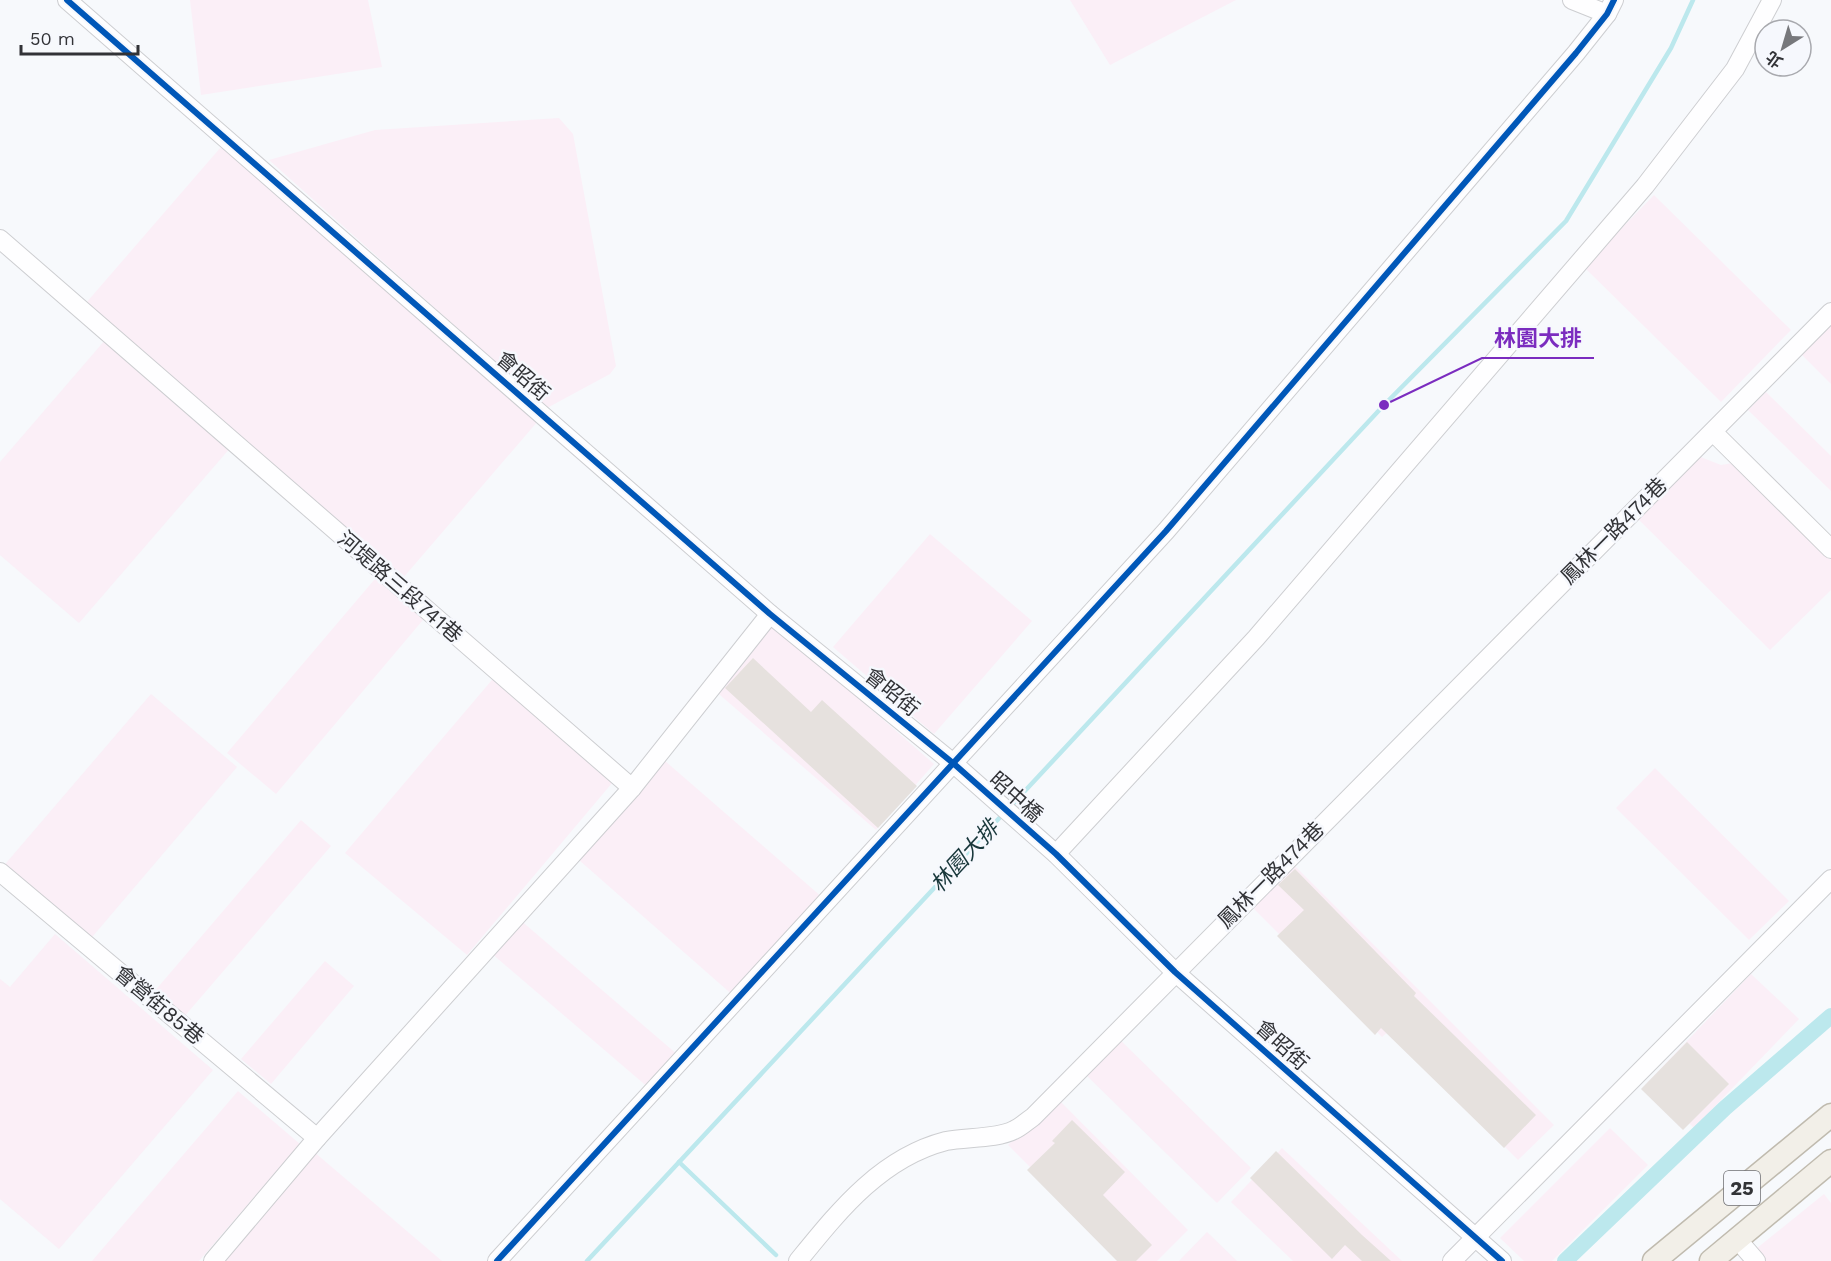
<svg xmlns="http://www.w3.org/2000/svg" width="1831" height="1261" viewBox="0 0 1831 1261" font-family="'Work Sans','Noto Sans TC',sans-serif">
  <rect width="100%" height="100%" fill="#f7f9fc"/>
  <g fill="#fbeff7">
    <path d="M190,0h178l14,67 -181,28z"/>
    <path d="M1070,0h166l-126,65z"/>
    <path d="M559,118l14,16 43,232 -6,8 -63,34 -278,-248 106,-30z"/>
    <path d="M221,147l317,274 -135,157 -317,-275z"/>
    <path d="M1654,195l137,135 -70,72 -137,-135z"/>
    <path d="M1831,313v71l-35,-35z"/>
    <path d="M106,339l125,108 -152,176 -79,-68v-93z"/>
    <path d="M1766,392l65,64v35l-83,-81z"/>
    <path d="M1693,454l28,11 12,-2 98,97v30l-61,60 -137,-136z"/>
    <path d="M930,534l102,87 -98,113 -101,-87z"/>
    <path d="M380,573l48,41 -152,180 -49,-41z"/>
    <path d="M771,622l163,142 -58,66 -163,-141z"/>
    <path d="M497,674l121,102 -151,179 -122,-102z"/>
    <path d="M151,694l86,73 -150,176 -86,-74z"/>
    <path d="M657,754l166,144 -87,100 -165,-145z"/>
    <path d="M1655,768l134,133 -40,39 -133,-132z"/>
    <path d="M301,820l30,26 -148,172 -30,-25z"/>
    <path d="M1288,859l266,266 -36,35 -129,-129 -7,6 -136,-136z"/>
    <path d="M519,919l159,136 -28,34 -159,-136z"/>
    <path d="M55,934l158,136 -154,179 -59,-50v-220l10,8z"/>
    <path d="M325,961l29,25 -83,98 -30,-25z"/>
    <path d="M1751,974l48,45 -105,109 -47,-45z"/>
    <path d="M1116,1036l135,132 -34,35 -135,-132z"/>
    <path d="M238,1091l62,53 -101,117h-107z"/>
    <path d="M1056,1097l132,133 -31,31h-33l-116,-116z"/>
    <path d="M1610,1128l38,37 -96,96h-28l-24,-23z"/>
    <path d="M1282,1148l120,113h-109l-62,-59z"/>
    <path d="M313,1151l129,110h-223z"/>
    <path d="M1824,1194l7,9v58h-90z"/>
    <path d="M1207,1232l30,29h-58z"/>
  </g>
  <g fill="none" stroke-linecap="round" stroke-linejoin="round">
    <g stroke="#bce8ed" stroke-width="4.5">
      <path d="M1010,807l374,-402 182,-184 105,-173 22,-48"/>
      <path d="M679,1162l97,93"/>
      <path d="M587,1261l417,-448"/>
    </g>
    <path stroke="#bce8ed" stroke-width="16" d="M1565,1261l160,-153 106,-92"/>
  </g>
  <g fill="#e6e1de">
    <path d="M753,658l58,54 11,-12 95,86 -39,42 -153,-140z"/>
    <path d="M1295,869l121,124 -2,3 122,119 -32,33 -123,-120 -6,7 -98,-99 27,-26 -26,-25z"/>
    <path d="M1687,1042l42,42 -46,46 -42,-41z"/>
    <path d="M1072,1120l53,52 -22,23 49,50 -16,16h-19l-90,-91 28,-27 -3,-2z"/>
    <path d="M1276,1151l86,84 29,26h-29l-17,-16 -13,14 -82,-81z"/>
  </g>
  <g fill="none" stroke-linecap="round" stroke-linejoin="round">
    <g stroke="#cdced1" stroke-width="20">
      <g id="minor">
        <path d="M67,0l703,614 183,149 103,91 119,118 327,289"/>
        <path d="M1572,0l35,14"/>
        <path d="M0,239l632,549 138,-174"/>
        <path d="M1713,432l118,117"/>
        <path d="M1056,854l200,-216 389,-452 90,-117 37,-69"/>
        <path d="M0,872l317,266"/>
        <path d="M1737,1239l19,22"/>
        <path d="M213,1261l104,-123 315,-350"/>
        <path d="M497,1261l669,-730 410,-478 31,-39 7,-14"/>
        <path d="M798,1261c40,-49 82,-103 148,-120 19,-4 51,-2 68,-11 7,-3 13,-9 19,-13l798,-805"/>
        <path d="M1452,1261l379,-382"/>
      </g>
    </g>
    <g stroke="#c0bbaf" stroke-width="25">
      <g id="major">
        <path d="M1654,1261l177,-146"/>
        <path d="M1711,1261l120,-100"/>
      </g>
    </g>
    <use href="#minor" stroke="#fefeff" stroke-width="18"/>
    <use href="#major" stroke="#f2efe8" stroke-width="22"/>
    <g stroke="#f6f8fd" stroke-width="10">
      <g id="cycleway">
        <path d="M67,0l703,614 183,149 103,91 119,118 327,289"/>
        <path d="M497,1261l669,-730 410,-478 31,-39 7,-14"/>
      </g>
    </g>
    <use href="#cycleway" stroke="#0057b8" stroke-width="6"/>
  </g>
  <g text-anchor="middle" stroke-width="5" stroke-linejoin="round" paint-order="stroke">
    <rect fill="#f6f8fd" stroke="#6d6e72" stroke-width="1.5" x="1724" y="1171" width="36" height="34" rx="4.5"/>
    <g font-size="20" font-weight="bold" fill="#323337">
      <text x="1742" y="1195">25</text>
    </g>
    <g font-size="21" fill="#323337" stroke="#f6f8fd">
      <text transform="translate(523 376) rotate(41)" y="7">會昭街</text>
      <text transform="translate(1614 531) rotate(-45)" y="7">鳳林一路474巷</text>
      <text transform="translate(400 587) rotate(41)" y="7">河堤路三段741巷</text>
      <text transform="translate(892 692) rotate(39)" y="7">會昭街</text>
      <text transform="translate(1016 797) rotate(42)" y="7">昭中橋</text>
      <text transform="translate(1271 875) rotate(-45)" y="7">鳳林一路474巷</text>
      <text transform="translate(159 1005) rotate(40)" y="7">會營街85巷</text>
      <text transform="translate(1282 1045) rotate(42)" y="7">會昭街</text>
    </g>
    <g font-size="22" font-style="italic" fill="#18373a" stroke="#f6f8fd">
      <text transform="translate(964 856) rotate(-47)" y="8">林園大排</text>
    </g>
  </g>
  <path fill="none" stroke="#7b2cbf" stroke-width="2" d="M1384 405L1482 358H1594"/>
  <circle fill="#7b2cbf" stroke="#f6f8fd" stroke-width="2" cx="1384" cy="405" r="6"/>
  <g font-size="22" text-anchor="middle" font-weight="bold" fill="#7b2cbf" stroke="#f6f8fd" stroke-width="5" stroke-linejoin="round" paint-order="stroke">
    <text x="1538" y="346">林園大排</text>
  </g>
  <g transform="translate(1783 48) rotate(217)"><circle r="28" fill="#f6f8fd" stroke="#a8a9ae" stroke-width="1.5"/>
  <path d="M0-4.5L10 22L0 15L-10 22Z" fill="#77787c"/>
  <text y="-9" font-size="16" font-weight="bold" text-anchor="middle" fill="#323337">北</text>
  </g>
  <path d="M21 45v9h117v-9" fill="none" stroke="#323337" stroke-width="3"/>
  <text x="30" y="45" font-size="18" fill="#323337" stroke="#f6f8fd" stroke-width="4.5" paint-order="stroke">50 m</text>
</svg>
